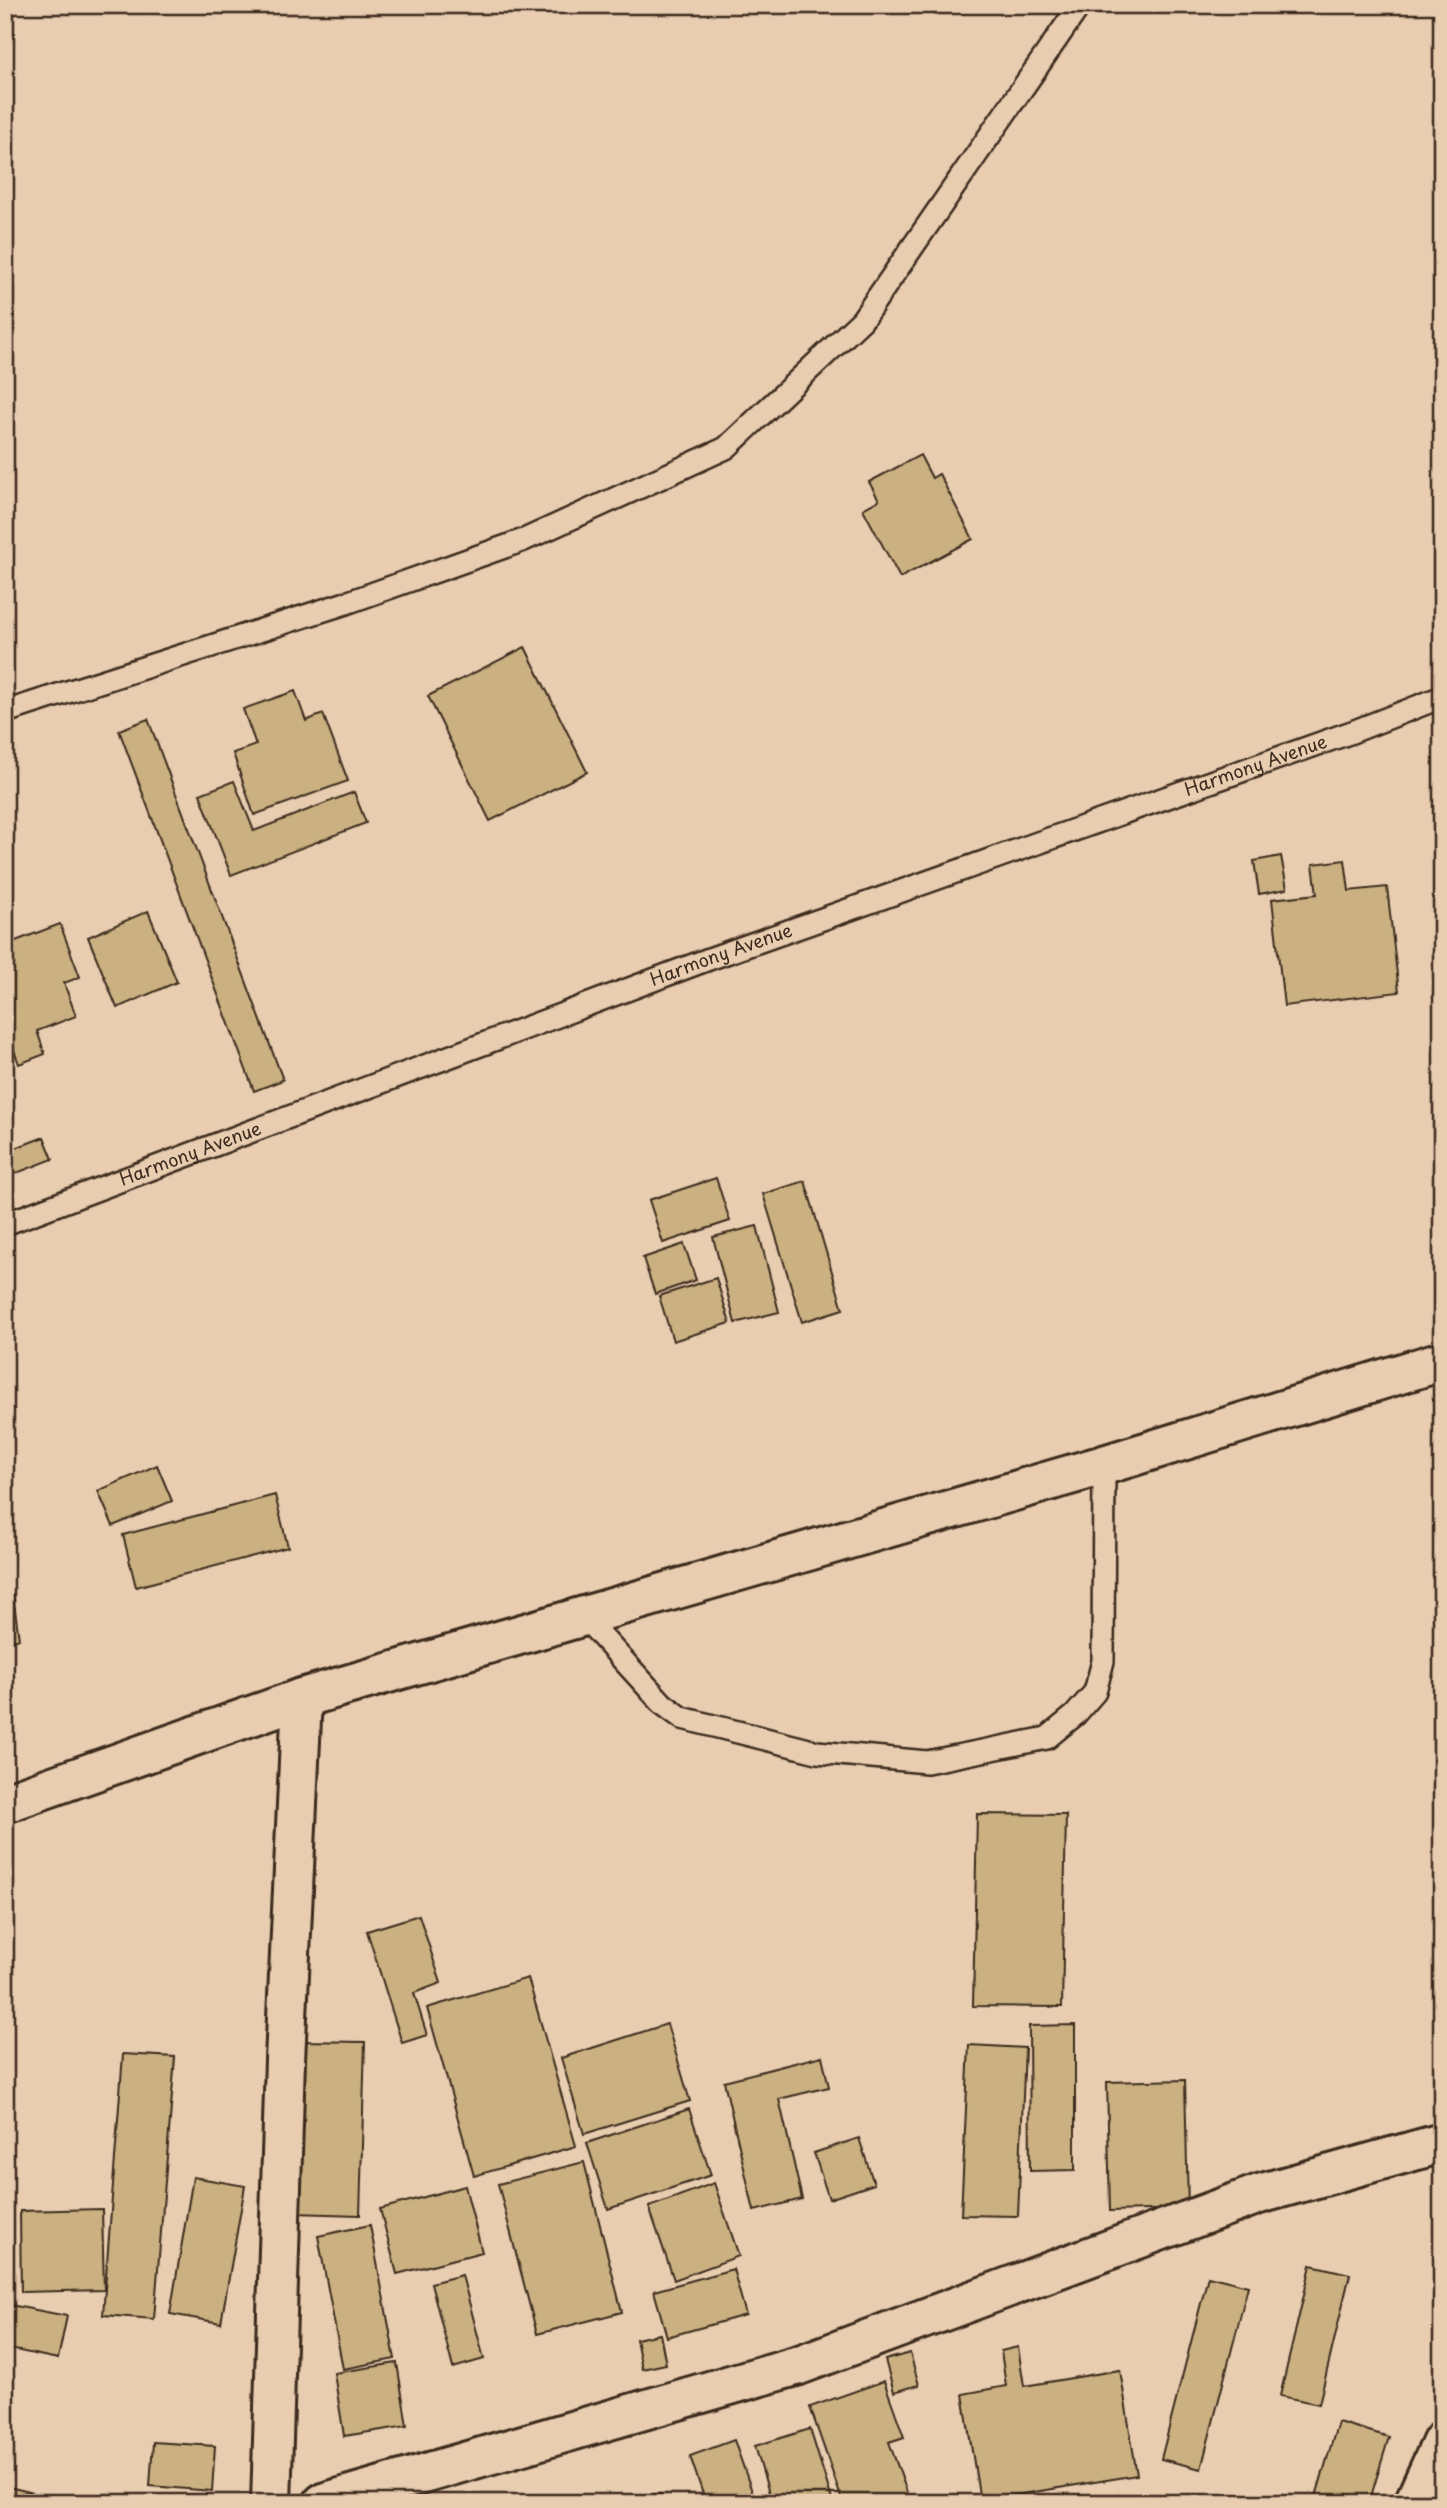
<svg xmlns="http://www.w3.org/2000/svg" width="1447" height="2508" viewBox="0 0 1447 2508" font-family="'Playpen Sans',sans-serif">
  <rect width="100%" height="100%" fill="#e9cdb0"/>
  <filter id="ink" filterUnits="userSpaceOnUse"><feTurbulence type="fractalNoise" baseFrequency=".0143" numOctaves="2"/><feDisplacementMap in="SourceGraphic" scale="14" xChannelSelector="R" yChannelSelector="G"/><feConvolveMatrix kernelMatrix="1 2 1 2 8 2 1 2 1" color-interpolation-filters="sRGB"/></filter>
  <g filter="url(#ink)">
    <g fill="#cbb181" stroke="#3b2a1e" stroke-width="2">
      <path d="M920,455l12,23 7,-4 34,65 -73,39 -37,-69 16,-9 -10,-18z"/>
      <path d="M525,647l62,125 -97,49 -62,-125z"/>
      <path d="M295,691l11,30 17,-7 25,67 -94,34 -21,-62 23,-8 -13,-36z"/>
      <path d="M148,719l135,361 -29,11 -135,-361z"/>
      <path d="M234,781l20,50 100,-39 12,31 -135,52 -31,-81z"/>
      <path d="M1281,856l6,33 -28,5 -5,-33z"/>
      <path d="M1345,860l4,31 38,-4 12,105 -115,14 -12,-107 45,-5 -4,-30z"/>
      <path d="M148,911l29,71 -60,26 -29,-71z"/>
      <path d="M60,924l20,53 -16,6 12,33 -39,15 8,23 -26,10 -8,-22 -6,2v-99z"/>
      <path d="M44,1137l9,22 -44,17 -4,-10v-14z"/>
      <path d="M716,1178l14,43 -67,22 -14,-43z"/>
      <path d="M805,1181l38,128 -41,13 -39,-128z"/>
      <path d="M757,1226l22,86 -44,11 -22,-86z"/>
      <path d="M684,1244l12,36 -41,14 -12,-36z"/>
      <path d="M716,1278l14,45 -57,18 -14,-45z"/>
      <path d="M157,1465l15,36 -59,25 -15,-35z"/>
      <path d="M275,1495l13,52 -152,40 -13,-52z"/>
      <path d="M13,1595l6,44 -14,2v-45z"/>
      <path d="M977,1814l89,1 -4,192 -89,-1z"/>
      <path d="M419,1915l22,68 -27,10 13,42 -25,8 -35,-112z"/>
      <path d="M528,1978l48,168 -102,30 -47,-168z"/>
      <path d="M667,2024l23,77 -106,33 -23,-76z"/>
      <path d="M1075,2025v145l-45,1 -1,-145z"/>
      <path d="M299,2041l66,1 -5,173 -66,-2z"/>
      <path d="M969,2045l56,3 -7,168 -57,-1z"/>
      <path d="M123,2054l52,3 -21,262 -51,-4z"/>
      <path d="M822,2056l7,31 -50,12 23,100 -48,12 -30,-130z"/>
      <path d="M1185,2080l3,129 -78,2 -3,-129z"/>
      <path d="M689,2109l22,66 -103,34 -21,-66z"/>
      <path d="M859,2138l15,46 -45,15 -15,-46z"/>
      <path d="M584,2162l38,150 -85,22 -39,-150z"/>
      <path d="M193,2177l52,9 -24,137 -51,-9z"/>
      <path d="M714,2183l25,73 -65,24 -25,-73z"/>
      <path d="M465,2186l17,66 -85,22 -17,-65z"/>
      <path d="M102,2209l2,81 -83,2 -1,-81z"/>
      <path d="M370,2225l25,134 -52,10 -25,-133z"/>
      <path d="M1311,2265l39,9 -31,130 -39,-8z"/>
      <path d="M733,2269l13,46 -79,22 -13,-46z"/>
      <path d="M462,2275l22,84 -31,9 -22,-85z"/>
      <path d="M1208,2276l40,10 -47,183 -40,-10z"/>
      <path d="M5,2304l62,12 -9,43 -53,-11z"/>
      <path d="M660,2334l6,30 -24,5 -6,-30z"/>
      <path d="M1018,2347l6,39 96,-16 17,105 -157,26 -17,-107 43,-8 -5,-35z"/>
      <path d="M910,2353l9,32 -25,7 -9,-32z"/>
      <path d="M397,2363l10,63 -63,10 -10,-63z"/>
      <path d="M884,2381l20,56 -15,5 19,53 -22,8h-43l-33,-96z"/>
      <path d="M1338,2422l51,15 -20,66h-55z"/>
      <path d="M810,2429l23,74h-61l-17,-57z"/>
      <path d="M734,2440l22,63h-50l-16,-47z"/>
      <path d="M153,2442l62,4 -3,45 -62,-5z"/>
      <path d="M5,2486l49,12 -1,5h-48z"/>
      <path d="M91,2494l43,9h-45z"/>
      <path d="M661,2494v9h-38v-6z"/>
    </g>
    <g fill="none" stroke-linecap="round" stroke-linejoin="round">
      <g stroke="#3b2a1e" stroke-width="26">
        <g id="service">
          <path d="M5,712l341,-109 178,-63 202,-92 136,-128 218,-315"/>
          <path id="s1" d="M5,1224l704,-265 643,-227 90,-35"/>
          <path d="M583,1616l80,88 19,14 135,34 110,10 120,-24 28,-23 20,-23 8,-31 1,-196"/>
        </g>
      </g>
      <g stroke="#3b2a1e" stroke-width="44">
        <g id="minor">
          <path d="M271,2503l14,-443 17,-362"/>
          <path d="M323,2503l476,-138 460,-171 183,-51"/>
          <path d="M1414,2503l28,-61"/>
        </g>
      </g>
      <g stroke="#3b2a1e" stroke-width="44">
        <path id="tertiary" d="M5,1803l297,-105 802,-233 338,-104"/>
      </g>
      <use href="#service" stroke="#e9cdb0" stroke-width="21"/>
      <use href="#minor" stroke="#e9cdb0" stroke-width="38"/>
      <use href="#tertiary" stroke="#e9cdb0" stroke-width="38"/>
    </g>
  </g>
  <g text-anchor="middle" stroke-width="6" stroke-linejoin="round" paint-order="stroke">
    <g font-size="18" fill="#3b2a1e" stroke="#e9cdb0">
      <text dy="6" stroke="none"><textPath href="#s1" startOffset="1332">Harmony Avenue</textPath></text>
      <text dy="6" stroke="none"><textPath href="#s1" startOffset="765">Harmony Avenue</textPath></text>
      <text dy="6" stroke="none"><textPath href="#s1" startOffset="198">Harmony Avenue</textPath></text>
    </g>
  </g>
  <rect width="1447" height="2508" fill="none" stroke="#e9cdb0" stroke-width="28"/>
  <rect x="14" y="14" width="1419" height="2480" fill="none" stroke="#3b2a1e" stroke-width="2.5" filter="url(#ink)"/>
</svg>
